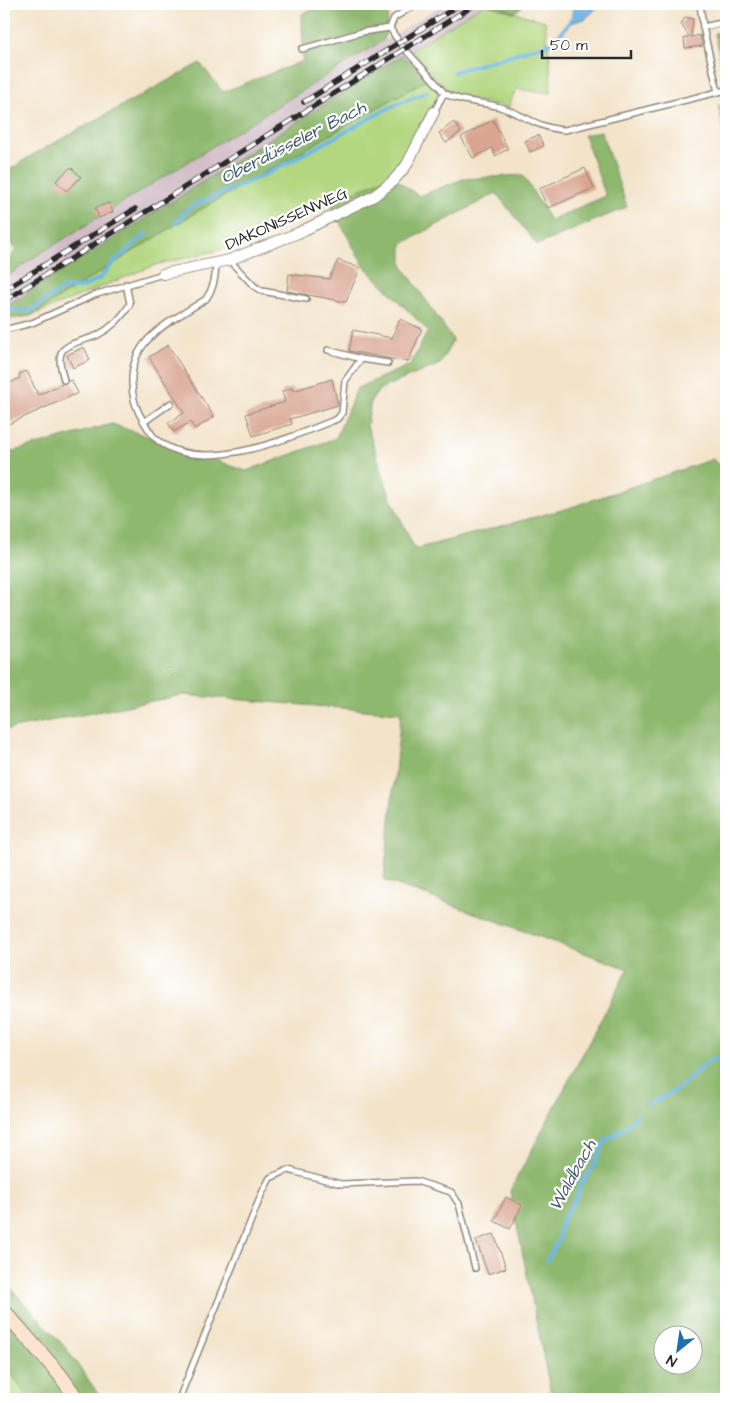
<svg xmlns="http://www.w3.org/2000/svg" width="730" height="1403" viewBox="0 0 730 1403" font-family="'Architects Daughter',sans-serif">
  <rect width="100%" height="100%" fill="#fff"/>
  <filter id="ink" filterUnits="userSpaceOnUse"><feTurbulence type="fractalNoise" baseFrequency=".02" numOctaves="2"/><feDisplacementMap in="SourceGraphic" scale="10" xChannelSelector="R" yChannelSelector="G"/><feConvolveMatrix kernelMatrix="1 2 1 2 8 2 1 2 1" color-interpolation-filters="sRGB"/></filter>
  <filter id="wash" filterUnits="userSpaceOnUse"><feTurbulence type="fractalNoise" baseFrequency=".0096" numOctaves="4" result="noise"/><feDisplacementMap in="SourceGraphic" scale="20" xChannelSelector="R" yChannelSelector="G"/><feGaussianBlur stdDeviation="1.12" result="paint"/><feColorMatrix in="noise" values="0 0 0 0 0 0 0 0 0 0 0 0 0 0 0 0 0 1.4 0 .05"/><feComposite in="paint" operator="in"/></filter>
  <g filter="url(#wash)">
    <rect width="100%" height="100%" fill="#f3e3c9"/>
    <path fill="#d2bdc7" d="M444,4h40l-480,304v-29l29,-21z"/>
    <g fill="#b3d780" stroke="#6f8156">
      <path d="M484,4l61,17 5,41 1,31 -35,-4 -8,19c-17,-7 -37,-5 -53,-14 -15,-7 -32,-32 -44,-44z"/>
      <path d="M429,78l10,16 -48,82 -168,73 -68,16 -125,51 166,-104z"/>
      <path d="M4,1364l26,35h-26z"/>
    </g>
    <g fill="#8eb86e" stroke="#5c724c" fill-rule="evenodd">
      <path d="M325,4h79l-15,8 -5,28 -351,218 -29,21v-14l12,-15 -12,-15v-61l23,-16 173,-95 23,29 80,-31 -1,-47z"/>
      <path d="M489,4h36l-10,8z"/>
      <path d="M726,31v43l-3,1 -8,-42z"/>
      <path d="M402,55l27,23 -233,134 -166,104 -26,4v-12z"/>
      <path d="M718,105l8,5v29z"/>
      <path d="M601,131l26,76 -90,38 -41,-52 -94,51v21l51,75 -13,24 -60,25 -9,12 -4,25 24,73 24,50 154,-41 144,-49 13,14v926h-174l-42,-208 118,-222 -244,-89 17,-167 -218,-18 -179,35v-276l108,-30 134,47 90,-33 21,-50 53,-23 18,-34 -64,-65 -35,-63 62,-27 28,20 44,-17 60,-4 27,45 56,-24 -22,-61zM662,1336h30v30h-30z"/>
      <path d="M4,1281l61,66 37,52h-72l-26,-35z"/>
    </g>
    <path fill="#6fb7e6" stroke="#4d7188" d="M573,4h28l-16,15 -14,4z"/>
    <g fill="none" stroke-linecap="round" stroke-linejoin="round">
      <g stroke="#6fb7e6" stroke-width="4">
        <path d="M454,72l100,-30 18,-23"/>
        <path d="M175,223l15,-16 79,-34 127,-69 31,-12"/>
        <path d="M6,310l23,1 36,-23h17l18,-10 17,-19 30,-26"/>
        <path d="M649,1105l27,-15 36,-31h14"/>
        <path d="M547,1260l12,-21 2,-17 15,-24 5,-14 11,-15 13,-28 20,-13 12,-13"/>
      </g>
    </g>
    <g id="blocks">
      <g fill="#d9a591">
        <path d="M685,17l8,2 -2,18 9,-2 2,11 -17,2 -1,-10 5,-1 -8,-13z"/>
        <path d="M493,120l15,29 -13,7 -3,-8 -19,10 -12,-21z"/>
        <path d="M454,122l7,10 -15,11 -7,-10z"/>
        <path d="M538,135l6,11 -14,6 -5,-11z"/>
        <path d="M71,167l10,10 -15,14 -10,-10z"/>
        <path d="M585,168l9,20 -46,20 -9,-19z"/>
        <path d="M109,203l4,9 -14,6 -4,-10z"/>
        <path d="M338,260l22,8 -14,34 -59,-11 2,-17 40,5z"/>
        <path d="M400,319l22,10 -14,33 -59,-11 4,-21 39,8z"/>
        <path d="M168,345l46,72 -19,12 -5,-7 -16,10 -6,-9 16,-10 -35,-56z"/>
        <path d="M84,347l6,13 -17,8 -6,-13z"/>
        <path d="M27,371l11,24 33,-15 7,13 -74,33v-12l6,-4 -6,-14v-10l16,-8 -1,-4z"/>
        <path d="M332,379l6,26 -48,14 2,5 -39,12 -7,-22 39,-12 -3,-11 10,-3 1,3z"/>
        <path d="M506,1197l16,8 -12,24 -16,-8z"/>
        <path d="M494,1234l12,34 -18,6 -12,-34z"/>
      </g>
    </g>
  </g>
  <g filter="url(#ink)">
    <use href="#blocks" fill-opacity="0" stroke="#8f877a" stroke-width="1"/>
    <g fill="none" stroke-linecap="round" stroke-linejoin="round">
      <g stroke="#8f877a" stroke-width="8">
        <g id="lane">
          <path d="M416,4l-22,14 -4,10c14,25 37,42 54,65l-10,19"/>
          <path d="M700,4l3,23"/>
          <path d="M302,49l60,-17 28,-4"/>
          <path d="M718,92l-15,-65 23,-5"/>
          <path d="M444,93c18,10 36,8 56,14 22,7 40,22 65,23l161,-40"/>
          <path d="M230,261l24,25 8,5 44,8"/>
          <path d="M4,330l28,-7 62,-28 69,-21"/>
          <path d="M328,350l33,9 27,4"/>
          <path d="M64,380c-2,-7 -6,-19 -3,-27 5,-10 25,-13 35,-17 14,-7 26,-18 34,-32l-4,-20"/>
          <path d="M171,403l-27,19c-8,-12 -12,-24 -12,-39 -2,-46 41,-62 74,-84 8,-12 9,-20 10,-34"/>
          <path d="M144,422c3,5 7,12 11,16 43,40 137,-1 182,-19l5,-6 3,-32 16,-22"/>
          <path d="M179,1399l83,-206 8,-15 18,-8 53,14 75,-3 35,11 8,12 16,64"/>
        </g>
      </g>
      <g stroke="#8f877a" stroke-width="12">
        <path id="street" d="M163,274l66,-14 69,-27 76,-37 18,-14 14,-16 28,-54"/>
      </g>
      <g stroke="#8f877a" stroke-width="16">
        <path id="secondary" d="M4,1311l56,64 17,24"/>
      </g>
      <use href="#lane" stroke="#fff" stroke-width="5"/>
      <use href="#street" stroke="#fff" stroke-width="10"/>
      <use href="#secondary" stroke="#fde4d1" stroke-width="14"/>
      <g stroke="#2b2b2b" stroke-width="5.5">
        <g id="rail">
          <path d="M304,102l157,-98"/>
          <path d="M4,290l131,-81"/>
          <path d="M4,301l472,-297"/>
        </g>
      </g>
      <use href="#rail" stroke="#fff" stroke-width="4" stroke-dasharray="11" stroke-linecap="butt"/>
    </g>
  </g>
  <g text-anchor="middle" stroke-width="4.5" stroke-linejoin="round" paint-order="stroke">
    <g font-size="16" fill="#2b2b2b" stroke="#fff">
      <text transform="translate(286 218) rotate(-24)" y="6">DIAKONISSENWEG</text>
    </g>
    <g font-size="18" font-style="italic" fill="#435c6c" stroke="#fff">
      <text transform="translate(293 142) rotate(-27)" y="6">Oberdüsseler Bach</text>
      <text transform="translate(572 1175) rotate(-61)" y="6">Waldbach</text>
    </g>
  </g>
  <rect width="730" height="1403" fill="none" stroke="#fff" stroke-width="20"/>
  <g transform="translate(678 1350) rotate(210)"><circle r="24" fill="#ffffff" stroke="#aaaaaa"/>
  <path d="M0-4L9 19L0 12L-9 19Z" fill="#1f6fb2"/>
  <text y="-8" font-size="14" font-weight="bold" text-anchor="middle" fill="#2b2b2b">N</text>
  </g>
  <path d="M542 50v8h89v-8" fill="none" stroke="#2b2b2b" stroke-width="2.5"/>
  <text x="550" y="50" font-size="15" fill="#2b2b2b" stroke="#ffffff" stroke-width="4" paint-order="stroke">50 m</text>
</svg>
